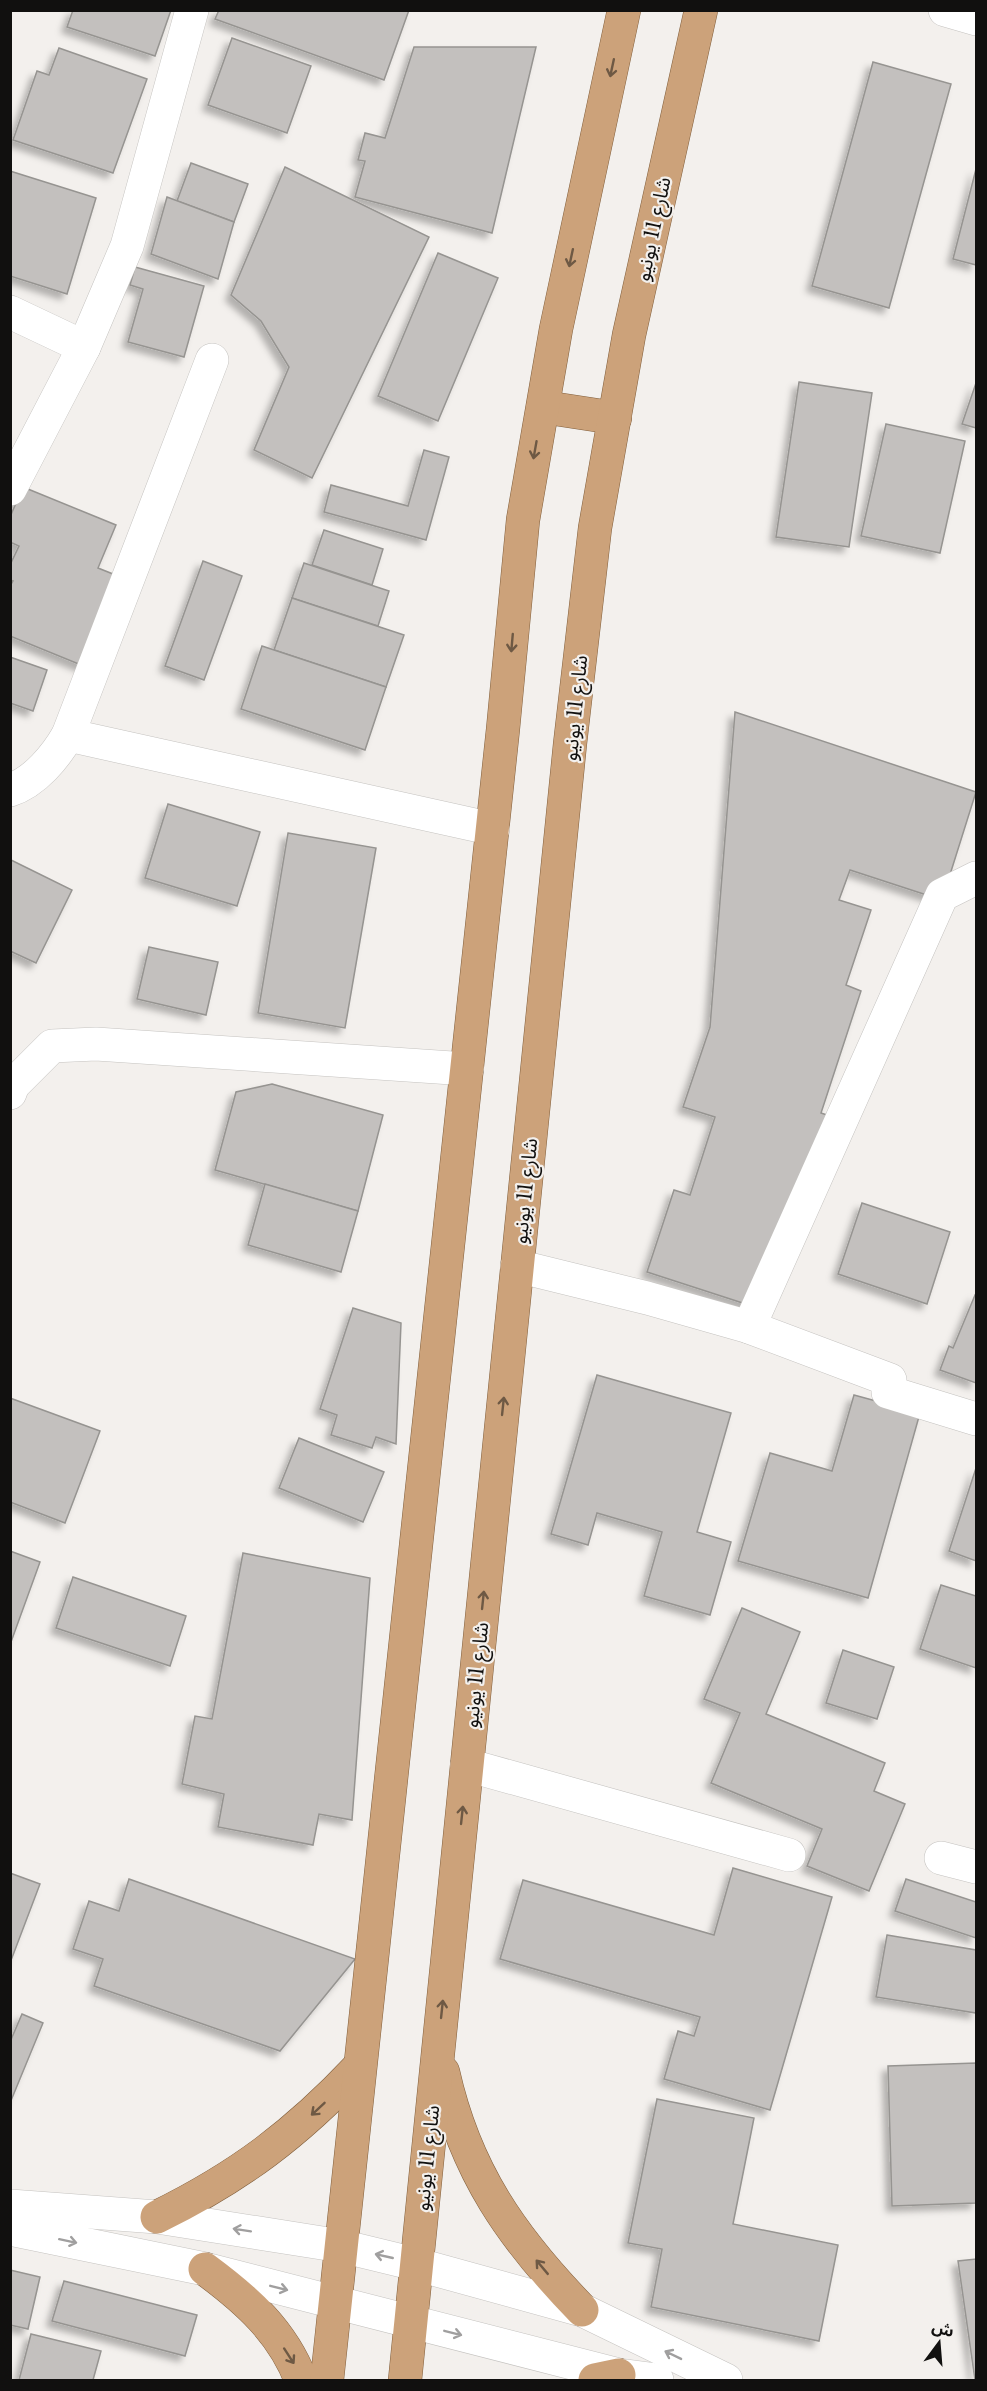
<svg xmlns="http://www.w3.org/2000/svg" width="987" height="2391" viewBox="0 0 987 2391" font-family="'Libre Baskerville','Noto Sans Arabic',serif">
  <defs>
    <filter id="shadow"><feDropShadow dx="-5.5" dy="5.5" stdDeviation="3" flood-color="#0004"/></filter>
  </defs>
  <rect width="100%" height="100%" fill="#f3f0ed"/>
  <g fill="#c3c0be" stroke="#969491" stroke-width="1.5" filter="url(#shadow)">
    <path d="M73,10h98l-16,46 -88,-29z"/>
    <path d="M219,10h190l-25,70 -169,-61z"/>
    <path d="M232,38l79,28 -24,67 -79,-28z"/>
    <path d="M414,47h122l-44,186 -137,-36 10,-36 -7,-1 7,-27 20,5z"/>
    <path d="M59,48l88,31 -34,94 -100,-33 24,-69 12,4z"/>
    <path d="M873,62l78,22 -62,224 -77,-22z"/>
    <path d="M191,163l57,21 -14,38 -57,-21z"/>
    <path d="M285,167l144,70 -117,241 -58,-28 35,-83 -28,-46 -30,-26z"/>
    <path d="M976,169v96l-23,-6z"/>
    <path d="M10,171l86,27 -29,96 -57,-18z"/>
    <path d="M167,197l67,25 -16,57 -67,-25z"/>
    <path d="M438,253l60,25 -60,143 -60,-25z"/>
    <path d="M135,267l69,19 -20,71 -56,-15 15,-53 -13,-4z"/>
    <path d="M799,382l73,11 -23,154 -73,-10z"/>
    <path d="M976,383v45l-14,-4z"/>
    <path d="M886,424l79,17 -25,112 -79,-17z"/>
    <path d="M424,450l25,7 -23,83 -102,-28 7,-27 77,21z"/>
    <path d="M23,487l93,38 -18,43 25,10 -37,89 -76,-31v-50l3,-5 -3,-1v-15l9,-19 -9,-4v-25z"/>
    <path d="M324,530l59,19 -11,36 -60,-20z"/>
    <path d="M203,561l39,15 -38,104 -39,-14z"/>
    <path d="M304,563l85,28 -11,35 -86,-28z"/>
    <path d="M292,598l112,37 -18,52 -112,-37z"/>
    <path d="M262,646l124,41 -21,63 -124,-41z"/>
    <path d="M10,657l37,13 -14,41 -23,-8z"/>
    <path d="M735,712l241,80 -34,108 -92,-30 -11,30 32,10 -25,75 15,6 -40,122 15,5 -81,189 -108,-35 27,-82 16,5 25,-78 -32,-10 27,-80z"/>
    <path d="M168,804l92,28 -23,74 -92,-28z"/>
    <path d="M288,833l88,15 -31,180 -87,-15z"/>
    <path d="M11,860l61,30 -36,73 -26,-12z"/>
    <path d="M149,947l69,15 -12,53 -69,-16z"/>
    <path d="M272,1084l111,31 -25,96 -143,-41 21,-78z"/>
    <path d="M265,1184l93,27 -17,61 -93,-27z"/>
    <path d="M862,1203l88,29 -23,72 -89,-30z"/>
    <path d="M975,1295l1,1v87l-36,-13 9,-24 4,2z"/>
    <path d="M353,1308l48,15 -5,121 -20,-7 -4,11 -41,-13 6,-20 -17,-6z"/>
    <path d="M597,1375l134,38 -34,119 34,10 -21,73 -66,-19 18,-64 -65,-19 -9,32 -37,-11z"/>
    <path d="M854,1395l66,18 -52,185 -130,-37 32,-108 62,18z"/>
    <path d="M10,1398l90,33 -35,92 -55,-21z"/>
    <path d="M299,1438l85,34 -21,50 -84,-34z"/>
    <path d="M976,1468v93l-27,-10z"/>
    <path d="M10,1551l30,11 -29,80h-1z"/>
    <path d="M243,1553l127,25 -18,242 -33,-6 -6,31 -95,-18 6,-33 -42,-10 13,-68 17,3z"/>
    <path d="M73,1577l113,39 -16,50 -114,-38z"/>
    <path d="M941,1585l35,11v72l-56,-19z"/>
    <path d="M742,1608l58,24 -34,82 119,49 -11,28 31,13 -36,87 -62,-25 15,-37 -111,-46 29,-70 -36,-14z"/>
    <path d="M843,1650l51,17 -17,52 -51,-16z"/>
    <path d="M733,1868l99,29 -62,213 -106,-31 14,-48 16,5 6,-19 -200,-58 23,-79 191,55z"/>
    <path d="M10,1873l30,11 -30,79z"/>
    <path d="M129,1879l226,80 -75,92 -186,-65 9,-27 -30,-10 16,-48 30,10z"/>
    <path d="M906,1879l70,23v36l-81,-27z"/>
    <path d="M887,1935l89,15v63l-100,-16z"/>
    <path d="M22,2014l21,9 -33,80v-61z"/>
    <path d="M976,2063v140l-84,3 -4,-140z"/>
    <path d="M657,2099l97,19 -21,106 105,21 -19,96 -168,-34 11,-58 -34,-6z"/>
    <path d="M976,2259v121h-1l-17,-119z"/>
    <path d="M10,2270l30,7 -12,52 -18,-4z"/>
    <path d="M64,2281l133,34 -12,41 -133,-35z"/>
    <path d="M31,2334l70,17 -8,29h-74z"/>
  </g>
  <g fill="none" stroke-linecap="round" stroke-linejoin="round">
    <g stroke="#c5c3c0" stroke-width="34">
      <g id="minor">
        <path d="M945,10l31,9"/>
        <path d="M10,312l74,35"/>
        <path d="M10,489l74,-142 43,-101 65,-236"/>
        <path d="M68,735l425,94"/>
        <path d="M10,790c25,-8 46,-34 58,-55l144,-375"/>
        <path d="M10,1093l3,-8 39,-39 44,-2 371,25"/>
        <path d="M517,1266l130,32 102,29 141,53 -2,12 88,27"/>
        <path d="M749,1327l193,-432 34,-17"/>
        <path d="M467,1765l322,90"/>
        <path d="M941,1858l35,9"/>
      </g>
    </g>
    <g stroke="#c5c3c0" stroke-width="34">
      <g id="tertiary">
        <path d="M10,2206l147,11 184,29 74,18 167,46 144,70"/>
        <path d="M10,2229l195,40 414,106 38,5"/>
      </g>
    </g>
    <g stroke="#82603e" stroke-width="34">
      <g id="trunk">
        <path d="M543,407l72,11"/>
        <path d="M443,2072c22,99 69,166 139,238"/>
        <path d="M157,2217c82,-40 140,-84 202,-150"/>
        <path d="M205,2269c42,31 77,62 96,111"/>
        <path d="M327,2380l176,-1651 20,-209 33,-191 68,-319"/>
        <path d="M405,2380l165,-1636 25,-216 34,-193 72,-325"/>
        <path d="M595,2380l24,-5"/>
      </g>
    </g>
    <use href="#minor" stroke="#fff" stroke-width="33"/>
    <use href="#tertiary" stroke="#fff" stroke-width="33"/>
    <use href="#trunk" stroke="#cca27a" stroke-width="33"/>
  </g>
  <defs><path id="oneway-shaft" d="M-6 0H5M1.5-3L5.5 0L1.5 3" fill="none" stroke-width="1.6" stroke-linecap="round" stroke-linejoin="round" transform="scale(1.5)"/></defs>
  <g stroke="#6e5944">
    <use href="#oneway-shaft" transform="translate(612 68) rotate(102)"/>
    <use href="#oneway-shaft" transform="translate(571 258) rotate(102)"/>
    <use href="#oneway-shaft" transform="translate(535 450) rotate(100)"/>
    <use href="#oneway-shaft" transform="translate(512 643) rotate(95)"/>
    <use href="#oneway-shaft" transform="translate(503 1406) rotate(-84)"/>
    <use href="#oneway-shaft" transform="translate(483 1600) rotate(-84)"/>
    <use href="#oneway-shaft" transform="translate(462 1815) rotate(-84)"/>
    <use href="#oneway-shaft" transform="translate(442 2009) rotate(-84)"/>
    <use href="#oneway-shaft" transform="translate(318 2109) rotate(137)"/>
    <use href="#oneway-shaft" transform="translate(542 2267) rotate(-130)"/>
    <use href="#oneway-shaft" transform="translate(289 2356) rotate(57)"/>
  </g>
  <g stroke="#a09f9f">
    <use href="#oneway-shaft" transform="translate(242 2230) rotate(-171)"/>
    <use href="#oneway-shaft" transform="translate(68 2241) rotate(12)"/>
    <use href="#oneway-shaft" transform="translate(384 2256) rotate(-167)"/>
    <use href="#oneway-shaft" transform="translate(279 2288) rotate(14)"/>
    <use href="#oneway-shaft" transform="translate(453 2333) rotate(14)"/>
    <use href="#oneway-shaft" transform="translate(673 2355) rotate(-154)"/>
  </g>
  <g text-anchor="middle" stroke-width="4.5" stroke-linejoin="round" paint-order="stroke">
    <g font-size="20" fill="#11100f" stroke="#f3f0ed">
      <text transform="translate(653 229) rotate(-78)" y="7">شارع 11 يونيو</text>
      <text transform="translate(575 708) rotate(-84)" y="7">شارع 11 يونيو</text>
      <text transform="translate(525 1191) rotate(-84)" y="7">شارع 11 يونيو</text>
      <text transform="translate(476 1675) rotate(-84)" y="7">شارع 11 يونيو</text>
      <text transform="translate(427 2158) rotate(-84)" y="7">شارع 11 يونيو</text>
    </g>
  </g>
  <rect width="987" height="2391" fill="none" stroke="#11100f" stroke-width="24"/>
  <g transform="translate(939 2343) rotate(16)" stroke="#f3f0ed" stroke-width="4.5" paint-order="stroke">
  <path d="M0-4.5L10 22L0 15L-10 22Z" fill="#11100f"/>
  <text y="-9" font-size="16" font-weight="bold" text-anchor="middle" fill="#11100f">ش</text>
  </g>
</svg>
